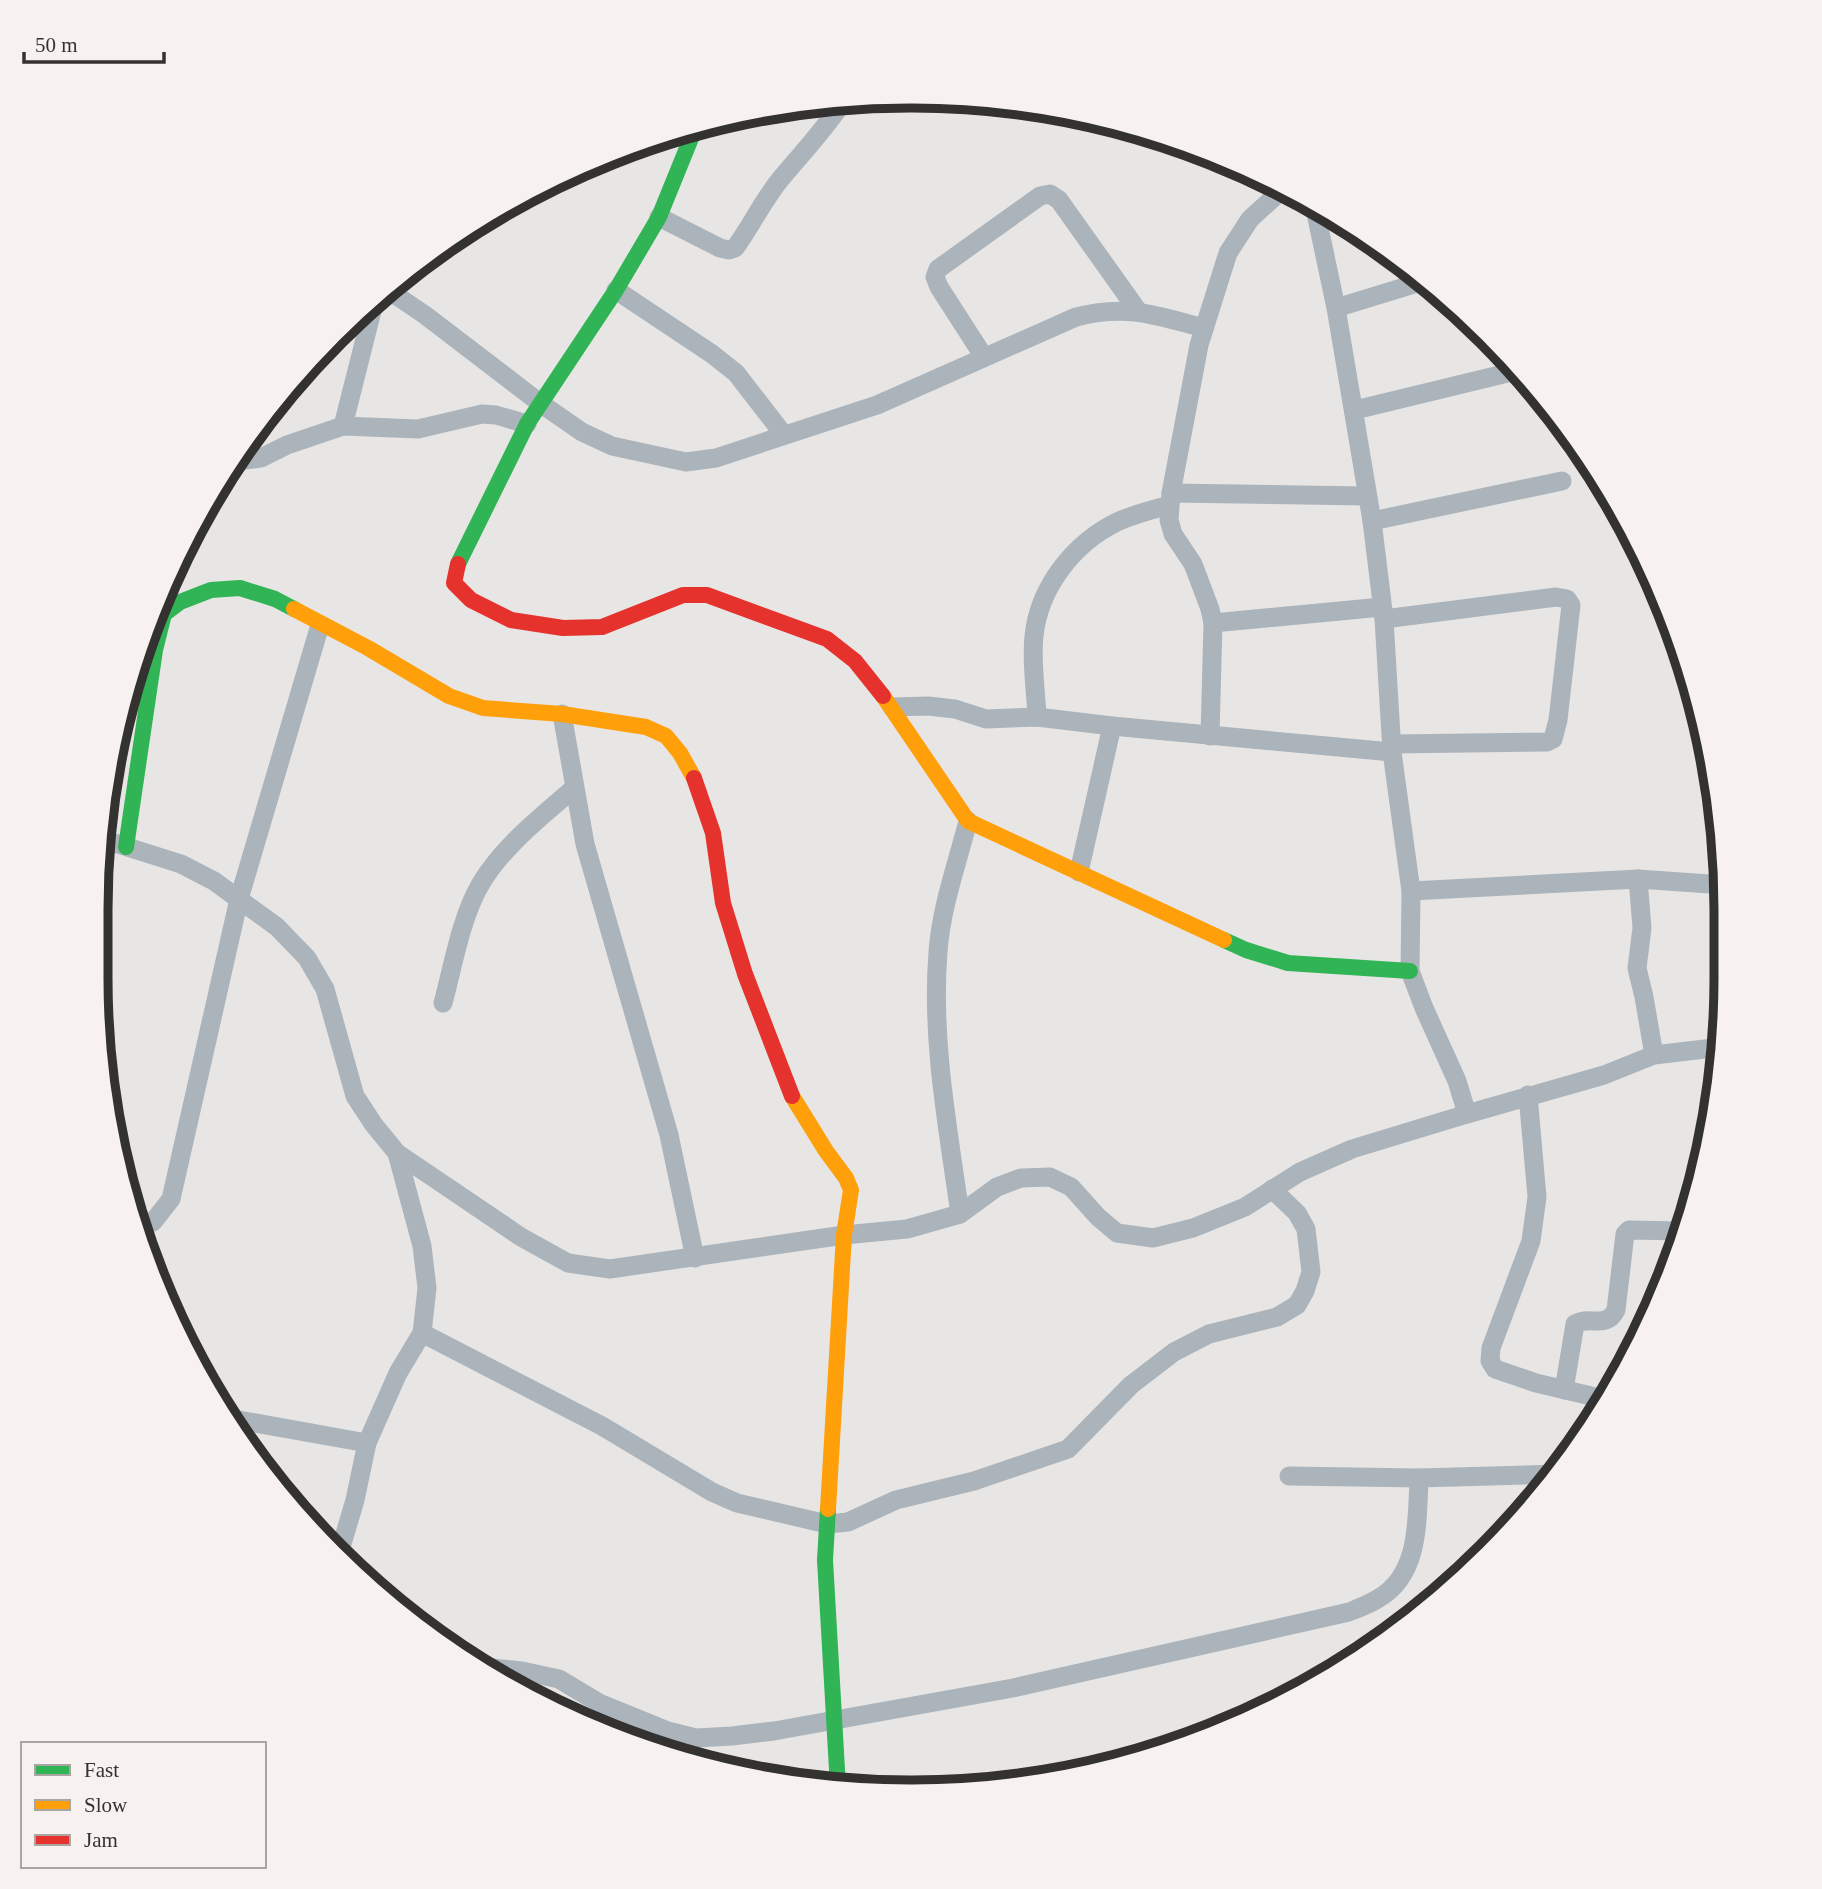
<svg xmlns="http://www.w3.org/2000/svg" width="1822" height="1889" viewBox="0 0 1822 1889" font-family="'Times New Roman',serif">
  <rect width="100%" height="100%" fill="#e8e6e4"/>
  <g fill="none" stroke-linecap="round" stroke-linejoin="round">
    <g stroke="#acb4bb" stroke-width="19">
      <path d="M1314,204l22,104 36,213 12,98 8,133 19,139 227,-12 86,6"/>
      <path d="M659,217l61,31 9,2 6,-2c17,-23 29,-50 48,-72 21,-25 43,-48 61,-76"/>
      <path d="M388,290l37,25 115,88 42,29 30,14 74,16 30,-4 161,-53 199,-88c51,-13 79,-2 128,11"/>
      <path d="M616,290l96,64 24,19 48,62"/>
      <path d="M1336,308l88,-27"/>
      <path d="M984,357l-45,-70 -4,-10 3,-8 102,-73 10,-2 9,6 79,111"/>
      <path d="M1355,410l161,-39"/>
      <path d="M343,426l75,3 64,-15 14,1 31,9"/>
      <path d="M236,461l25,-3 26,-13 56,-19 31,-123"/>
      <path d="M1171,493l196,3"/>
      <path d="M1372,521l190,-40"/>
      <path d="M1384,619l172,-22 11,2 4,6 -13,115 -5,19 -6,3 -155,2"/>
      <path d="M1213,623l169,-16"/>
      <path d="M892,707l36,-1 27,3 31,10 51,-2 75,9 280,26"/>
      <path d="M562,714l23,130 84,291 26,123"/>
      <path d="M1037,717c-1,-26 -6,-55 -3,-81 5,-49 40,-93 83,-114 17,-8 35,-12 52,-17"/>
      <path d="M1210,736l3,-113 -3,-14 -17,-45 -20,-30 -4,-14 2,-27 28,-148 29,-92 22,-34 33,-30"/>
      <path d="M102,839l79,25 33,17 63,46 30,31 18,31 30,107 19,29 23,28 25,93 5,42 -5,45 -24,40 -31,70 -12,57 -16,54"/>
      <path d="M1079,872l33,-146"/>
      <path d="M1638,879l4,49 -5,40 7,29 10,58"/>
      <path d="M1411,891l-1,80 14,37 33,73 10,33 137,-39 50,-20 68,-8"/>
      <path d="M443,1003c10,-37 18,-85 37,-118 22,-38 61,-68 93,-96"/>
      <path d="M1528,1095l9,102 -6,44 -40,107 -1,13 5,8 41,14 68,16"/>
      <path d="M397,1153l124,84 47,26 42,6 234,-34 63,-6 53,-15 37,-27 24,-9 29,-1 21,10 27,30 19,16 36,5 40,-10 52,-21 55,-35 52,-23 115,-35"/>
      <path d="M960,1214c-12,-86 -29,-174 -22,-262 3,-44 19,-88 30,-131"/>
      <path d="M138,1222h15l18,-23 68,-300 81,-274"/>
      <path d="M422,1333l180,93 110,66 25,11 90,21 21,-2 48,-22 78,-19 94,-32 63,-64 43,-33 35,-18 68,-17 20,-12 8,-14 6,-19 -5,-43 -9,-16 -25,-24"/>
      <path d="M1564,1390l11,-66c15,-9 31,6 41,-14l9,-76 4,-4 53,1"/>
      <path d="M233,1419l134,24"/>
      <path d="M1289,1476l130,2 138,-4"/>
      <path d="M481,1667l41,4 37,8 40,24 69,28 28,7 36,-2 42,-5 239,-43 336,-76c10,-4 21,-8 30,-14 41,-24 38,-78 40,-120"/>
    </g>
    <g stroke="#30b455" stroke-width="16">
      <path d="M458,564l69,-140 89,-134 43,-73 37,-91"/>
      <path d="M126,847l29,-197 9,-36 16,-12 31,-12 29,-2 35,11 19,10"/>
      <path d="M1224,940l22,10 42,13 122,8"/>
      <path d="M828,1509l-3,51 13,227"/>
    </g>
    <g stroke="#ff9f0a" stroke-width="16">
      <path d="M294,609l74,39 81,48 34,12 79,6 84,13 20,9 14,17 14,25"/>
      <path d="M883,696l85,125 256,119"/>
      <path d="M792,1096l34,55 20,27 5,12 -7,45 -16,274"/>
    </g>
    <g stroke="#e5322d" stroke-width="16">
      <path d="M458,564l-4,19 17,17 40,20 52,8 39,-1 81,-32h24l120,44 28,22 28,35"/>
      <path d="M694,778l19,55 10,70 22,71 47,122"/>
    </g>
  </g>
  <path d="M0 0H1822V1889H0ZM910 108H912A802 802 0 0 1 1714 910V978A802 802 0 0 1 912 1780H910A802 802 0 0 1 108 978V910A802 802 0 0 1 910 108Z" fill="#f7f2ef" fill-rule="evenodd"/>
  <path fill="none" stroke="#343231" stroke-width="9" d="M910 108H912A802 802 0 0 1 1714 910V978A802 802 0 0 1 912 1780H910A802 802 0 0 1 108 978V910A802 802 0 0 1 910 108Z"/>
  <rect x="21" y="1742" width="245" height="126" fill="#f7f2ef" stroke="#a9a5a3" stroke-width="2"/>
  <rect x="35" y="1765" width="35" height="10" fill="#30b455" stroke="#a9a5a3" stroke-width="2"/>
  <text x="84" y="1777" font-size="21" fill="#343231">Fast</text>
  <rect x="35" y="1800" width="35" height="10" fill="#ff9f0a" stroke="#a9a5a3" stroke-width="2"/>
  <text x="84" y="1812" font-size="21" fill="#343231">Slow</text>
  <rect x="35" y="1835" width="35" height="10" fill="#e5322d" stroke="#a9a5a3" stroke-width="2"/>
  <text x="84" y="1847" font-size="21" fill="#343231">Jam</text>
  <path d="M24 52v10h140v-10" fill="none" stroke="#343231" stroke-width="3.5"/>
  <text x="35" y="52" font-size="21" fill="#343231" stroke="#f7f2ef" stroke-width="5" paint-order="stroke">50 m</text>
</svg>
